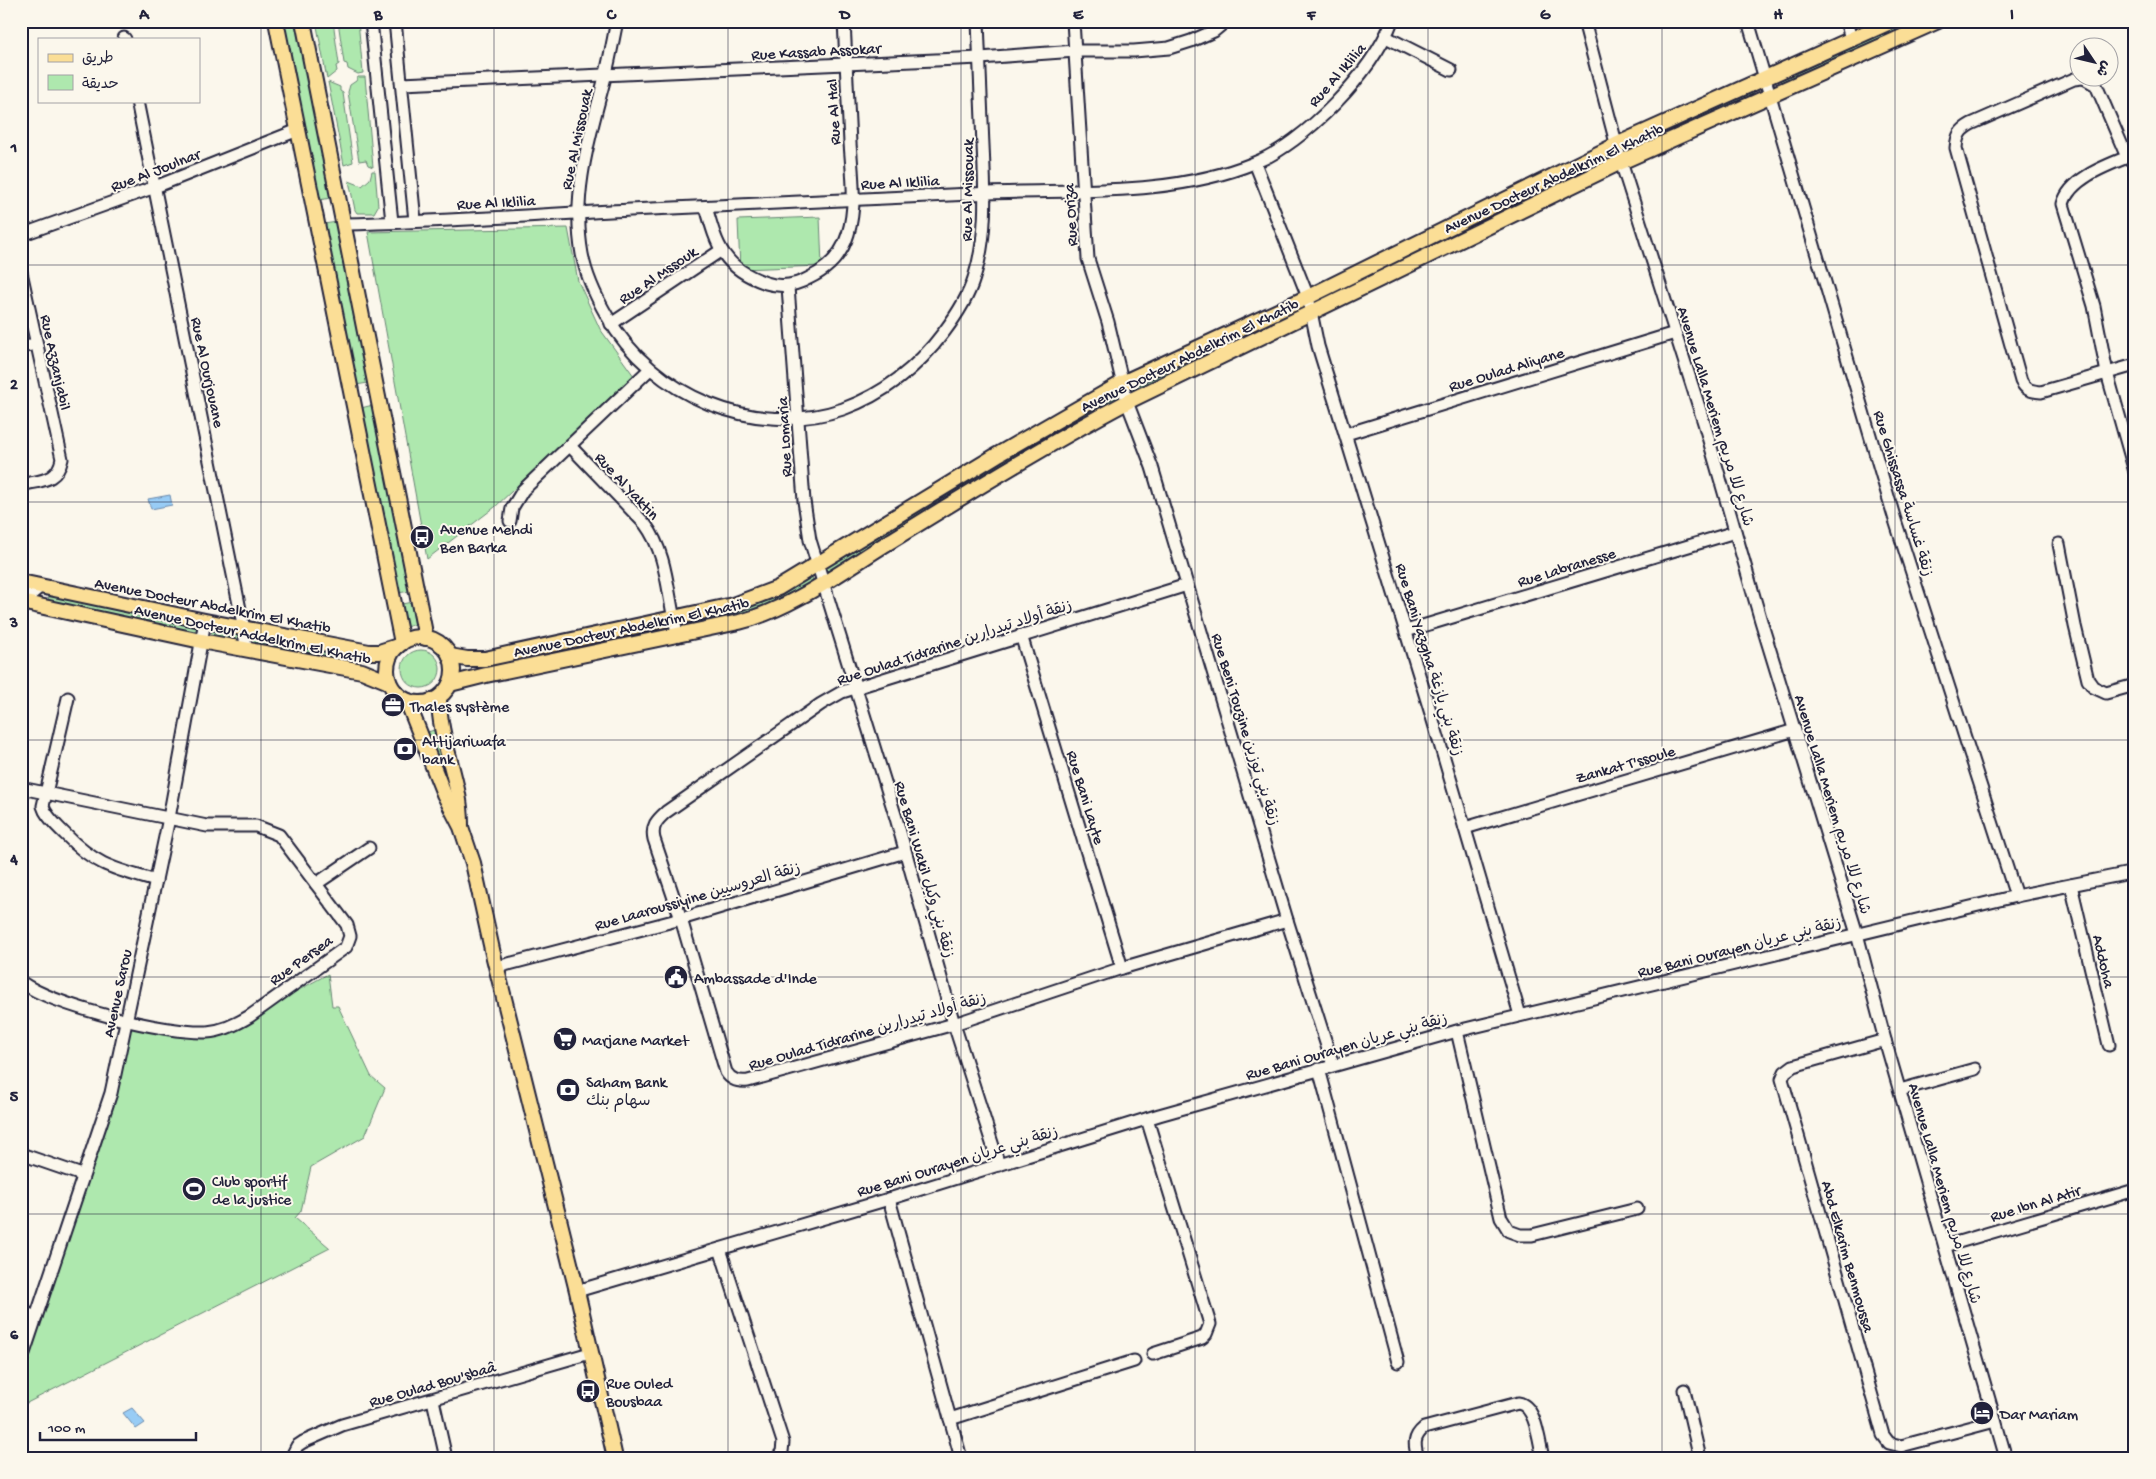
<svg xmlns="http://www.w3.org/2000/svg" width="2156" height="1479" viewBox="0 0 2156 1479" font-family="'Gochi Hand','Playpen Sans Arabic',sans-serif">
  <rect width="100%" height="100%" fill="#fbf7ec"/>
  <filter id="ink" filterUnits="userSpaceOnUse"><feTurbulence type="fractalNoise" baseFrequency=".02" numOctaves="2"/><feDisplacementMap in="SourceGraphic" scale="10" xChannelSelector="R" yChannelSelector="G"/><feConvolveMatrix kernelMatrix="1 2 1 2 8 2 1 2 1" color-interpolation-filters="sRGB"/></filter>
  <g filter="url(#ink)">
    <g fill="#aee8ae" stroke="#688574">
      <path d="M284,21h12l35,177 -12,2z"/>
      <path d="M316,21h17l6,43 -3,2 1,5 -10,8z"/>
      <path d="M338,21h20l5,52 -5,1 -10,-5 -1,-5 -3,-1z"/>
      <path d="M1907,21h17l-141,62 -3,-1 1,-5z"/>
      <path d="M358,77h7l8,90 -5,-2 -2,-5 -7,1 -11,-69 2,-7 6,-4z"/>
      <path d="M328,82l12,5v4l3,2 10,69 -9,3z"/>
      <path d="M1750,91l4,2v4l-126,55z"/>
      <path d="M372,171h3l3,35 -4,7h-17l-2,-3 -6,-29 13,5 8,-7z"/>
      <path d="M1569,176l-44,26 -197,96 -3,-2z"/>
      <path d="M820,217l2,49 -82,3 -2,-49z"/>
      <path d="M337,222l31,161 -12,2 -32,-161z"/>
      <path d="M568,228l10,53 22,48 34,47 -139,131 -68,52 -59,-327z"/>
      <path d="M1286,311l4,2v3l-157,76 -1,-1 1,-5z"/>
      <path d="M1115,395h3l2,4 -134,77 -156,95 -5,-1 1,-4 252,-152z"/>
      <path d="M373,405l37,186 -12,2 -37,-185z"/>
      <path d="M809,577l4,1 -1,3c-44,28 -80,36 -130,47l-3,-5 116,-37z"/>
      <path d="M52,595l143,31 2,3 -4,3 -143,-30 -2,-4z"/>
      <path d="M412,602l4,22 -10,3 -4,-23z"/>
      <path d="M668,625v6l-169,35 -1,-3z"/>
      <path d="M214,629l138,30 -58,-8 -81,-16 -2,-3z"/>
      <circle cx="421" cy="669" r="19"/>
      <path d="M434,730l16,59 -2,1 -20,-58z"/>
      <path d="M328,974l4,32h6l33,70 14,12 -20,48 -54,31 -10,44 -6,7 35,30 -309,158v-24l110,-355 84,9z"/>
    </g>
    <g fill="#98ccf5" stroke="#6988ab">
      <path d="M170,495l2,10 -21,4 -3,-10z"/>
      <path d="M132,1408l13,15 -9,6 -13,-16z"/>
    </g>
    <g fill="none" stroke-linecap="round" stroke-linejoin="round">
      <g stroke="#22223b" stroke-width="15">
        <g id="minor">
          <path d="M371,21l21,201"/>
          <path d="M395,21l20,200"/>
          <path d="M617,21c-4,19 -7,37 -12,56 -15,59 -34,116 -23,177 4,22 14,43 25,62 45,80 148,123 236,93 41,-15 75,-42 101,-77 12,-16 24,-34 30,-54 14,-43 11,-88 9,-133 -2,-41 -3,-82 -5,-124"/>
          <path d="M1073,21l15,238 20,63 19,80 25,65 135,453 46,145"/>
          <path d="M1584,21l37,141 83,261 57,198 96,313 28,106 121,418"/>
          <path d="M1748,21l147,499 121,376"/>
          <path d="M1846,21l5,18"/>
          <path d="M1386,37l65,33"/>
          <path d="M124,38l1,1"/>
          <path d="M2082,78l-8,1 -103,45c-11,6 -14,11 -15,24l65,233c5,9 9,10 20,11l94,-27"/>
          <path d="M2084,78l12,7 31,72"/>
          <path d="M402,84l578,-26 96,-7h58l35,-3 22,-7 23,-10 12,-10"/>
          <path d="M137,101l107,528 2,20"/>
          <path d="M2135,154c-24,10 -65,23 -72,50l31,102 13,67 28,99"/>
          <path d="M1255,163l53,134 10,49 114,371 88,298"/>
          <path d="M706,207c11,39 17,61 60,76 16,5 29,3 43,-5 19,-9 33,-24 39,-44 9,-29 4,-61 2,-91 -2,-41 -4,-81 -6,-122"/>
          <path d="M344,224c95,-2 191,-9 286,-14 113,-6 227,-10 341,-16 94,-6 194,5 283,-31 50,-19 120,-92 138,-142"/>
          <path d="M21,235l134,-48 143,-57"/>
          <path d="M21,272l41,187c-5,23 -21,21 -41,26"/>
          <path d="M788,287l16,214 6,39 86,278 58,206 45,141"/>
          <path d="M611,324l109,-73"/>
          <path d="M21,347l15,-3"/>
          <path d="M1346,434l329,-101"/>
          <path d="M570,446l75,78c24,32 22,74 33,112"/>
          <path d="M510,521l2,-13 11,-18 127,-121"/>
          <path d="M2059,544l16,82 13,54 5,7 13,6 29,-8"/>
          <path d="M1187,585l-345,107 -21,12 -155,108c-9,8 -15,14 -12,27l27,80 45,153c5,8 12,10 22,9l206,-57 168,-56 165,-48"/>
          <path d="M21,603l20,-17"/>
          <path d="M1406,631l329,-99"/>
          <path d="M1021,635l101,333"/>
          <path d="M68,698l-25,108 2,5c5,9 13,16 20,23 31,32 50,35 91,47"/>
          <path d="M21,788l186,38h49l23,9 68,90 3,11 -4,11 -96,69c-13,8 -27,15 -43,16 -41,2 -153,-26 -186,-50"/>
          <path d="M1465,828l330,-98"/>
          <path d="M316,884l53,-36"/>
          <path d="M2071,885l38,160"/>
          <path d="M497,967l184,-48 224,-67"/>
          <path d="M1457,1031l44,187 8,13 11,4h12l105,-26"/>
          <path d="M1885,1040l-92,26 -8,6 -3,7 101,356 6,8 12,3 94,-25"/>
          <path d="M1319,1069l79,293"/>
          <path d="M1900,1090l75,-21"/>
          <path d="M1147,1119l63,205 -4,10 -4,4 -49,16"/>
          <path d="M21,1154l61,21"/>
          <path d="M889,1199l72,259"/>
          <path d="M1945,1246l190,-56"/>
          <path d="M720,1249l63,193 -1,10 -5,6"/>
          <path d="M577,1291l312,-92 270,-84 298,-84 559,-135 119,-24"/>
          <path d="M21,1311l15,6"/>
          <path d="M21,1362l90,-269 58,-275 36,-197"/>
          <path d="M1684,1390l16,68"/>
          <path d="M433,1400l13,58"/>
          <path d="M950,1419l184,-58"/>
          <path d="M291,1458l6,-12 6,-4 39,-17 248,-72"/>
          <path d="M1418,1458c-4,-13 -5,-21 6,-30l94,-25c18,2 21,39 25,55"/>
        </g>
      </g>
      <g stroke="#22223b" stroke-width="18">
        <g id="major">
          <path d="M276,21l126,622"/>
          <path d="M303,21l123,617"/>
          <path d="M21,582l184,39 164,31h10l19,-6"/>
          <path d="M21,602l180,39 161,30 27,11"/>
          <circle cx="420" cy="670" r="33"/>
          <path d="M450,656l17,3h18l248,-54 45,-17 219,-133 125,-72 186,-86 308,-152 276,-124"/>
          <path d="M450,684l36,-9 253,-53c53,-13 104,-52 150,-80 78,-48 157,-97 238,-140l494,-240 317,-141"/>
          <path d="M439,698c0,43 22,83 22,126"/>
          <path d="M407,701l37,93 17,33 12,36 20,91 84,337 38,167"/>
        </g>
      </g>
      <use href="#minor" stroke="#fbf7ec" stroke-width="11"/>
      <use href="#major" stroke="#fbde96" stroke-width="14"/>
    </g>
  </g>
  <path fill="none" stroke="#22223b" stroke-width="1" stroke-opacity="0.55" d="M261,21v1437M494,21v1437M728,21v1437M961,21v1437M1195,21v1437M1428,21v1437M1662,21v1437M1895,21v1437M21,265h2114M21,502h2114M21,740h2114M21,977h2114M21,1214h2114"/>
  <defs>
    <g id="bus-disc" transform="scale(1.25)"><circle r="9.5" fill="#22223b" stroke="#fbf7ec"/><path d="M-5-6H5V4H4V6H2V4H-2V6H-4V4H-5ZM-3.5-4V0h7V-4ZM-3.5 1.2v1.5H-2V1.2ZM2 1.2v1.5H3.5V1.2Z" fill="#fff"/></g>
    <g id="office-disc" transform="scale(1.25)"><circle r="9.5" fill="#22223b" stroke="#fbf7ec"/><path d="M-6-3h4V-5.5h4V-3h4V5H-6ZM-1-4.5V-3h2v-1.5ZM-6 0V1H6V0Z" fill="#fff"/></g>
    <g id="bank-disc" transform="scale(1.25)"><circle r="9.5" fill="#22223b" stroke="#fbf7ec"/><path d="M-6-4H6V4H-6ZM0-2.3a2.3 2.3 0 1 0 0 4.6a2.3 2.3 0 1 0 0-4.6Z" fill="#fff"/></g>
    <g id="civic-disc" transform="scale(1.25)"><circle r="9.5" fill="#22223b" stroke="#fbf7ec"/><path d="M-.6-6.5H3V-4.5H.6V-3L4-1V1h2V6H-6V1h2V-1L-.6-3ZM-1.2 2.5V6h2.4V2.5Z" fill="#fff"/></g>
    <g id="supermarket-disc" transform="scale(1.25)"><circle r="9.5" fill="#22223b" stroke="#fbf7ec"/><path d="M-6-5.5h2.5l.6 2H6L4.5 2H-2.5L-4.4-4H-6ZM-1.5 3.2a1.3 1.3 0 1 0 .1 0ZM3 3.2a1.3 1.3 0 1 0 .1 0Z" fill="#fff"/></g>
    <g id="stadium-disc" transform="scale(1.25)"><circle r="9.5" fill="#22223b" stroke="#fbf7ec"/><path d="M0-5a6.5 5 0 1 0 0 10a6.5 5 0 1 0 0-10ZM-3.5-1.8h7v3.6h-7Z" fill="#fff"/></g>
    <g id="hotel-disc" transform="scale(1.25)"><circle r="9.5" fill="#22223b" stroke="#fbf7ec"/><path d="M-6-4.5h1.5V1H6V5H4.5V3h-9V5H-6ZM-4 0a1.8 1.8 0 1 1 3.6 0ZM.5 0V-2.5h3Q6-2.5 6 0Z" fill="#fff"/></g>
  </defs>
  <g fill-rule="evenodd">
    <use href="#bus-disc" x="422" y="537"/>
    <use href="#office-disc" x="393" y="705"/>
    <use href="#bank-disc" x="405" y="749"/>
    <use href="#civic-disc" x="676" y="977"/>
    <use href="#supermarket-disc" x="565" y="1039"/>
    <use href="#bank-disc" x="568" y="1090"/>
    <use href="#stadium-disc" x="194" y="1189"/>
    <use href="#bus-disc" x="588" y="1391"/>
    <use href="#hotel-disc" x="1982" y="1413"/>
  </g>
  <g text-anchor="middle" stroke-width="4" stroke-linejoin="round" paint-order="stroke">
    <g font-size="16" fill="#22223b" stroke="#fbf7ec">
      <text transform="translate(816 50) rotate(-3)" y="6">Rue Kassab Assokar</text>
      <text transform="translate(1336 74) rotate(-49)" y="6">Rue Al Iklilia</text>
      <text transform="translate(832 112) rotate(-93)" y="6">Rue Al Hal</text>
      <text transform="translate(575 139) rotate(-78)" y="6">Rue Al Missouak</text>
      <text transform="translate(155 169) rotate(-21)" y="6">Rue Al Joulnar</text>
      <text transform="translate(1553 177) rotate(-25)" y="6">Avenue Docteur Abdelkrim El Khatib</text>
      <text transform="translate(900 181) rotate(-3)" y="6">Rue Al Iklilia</text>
      <text transform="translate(966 190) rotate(-89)" y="6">Rue Al Missouak</text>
      <text transform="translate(496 201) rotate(-3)" y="6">Rue Al Iklilia</text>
      <text transform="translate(1069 215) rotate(-93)" y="6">Rue Oriza</text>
      <text transform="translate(657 274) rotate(-34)" y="6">Rue Al Mssouk</text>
      <text transform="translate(1189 354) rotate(-26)" y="6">Avenue Docteur Abdelkrim El Khatib</text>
      <text transform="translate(57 362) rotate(78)" y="6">Rue Azzanjabil</text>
      <text transform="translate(1506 368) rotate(-17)" y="6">Rue Oulad Aliyane</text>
      <text transform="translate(209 372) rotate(78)" y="6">Rue Al Ourjouane</text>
      <text transform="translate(1717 416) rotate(73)" y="6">Avenue Lalla Meriem شارع للا مريم</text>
      <text transform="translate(783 437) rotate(-93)" y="6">Rue Lomaria</text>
      <text transform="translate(628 485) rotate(47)" y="6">Rue Al Yaktin</text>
      <text transform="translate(1905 493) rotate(73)" y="6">Rue Ghissassa زنقة غساسة</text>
      <text transform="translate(1566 566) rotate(-17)" y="6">Rue Labranesse</text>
      <text transform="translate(213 604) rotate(11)" y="6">Avenue Docteur Abdelkrim El Khatib</text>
      <text transform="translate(631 626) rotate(-12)" y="6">Avenue Docteur Abdelkrim El Khatib</text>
      <text transform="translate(253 633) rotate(12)" y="6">Avenue Docteur Addelkrim El Khatib</text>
      <text transform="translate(954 641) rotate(-18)" y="6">Rue Oulad Tidrarine زنقة أولاد تيدرارين</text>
      <text transform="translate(1431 659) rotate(73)" y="6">Rue Bani Yazgha زنقة بني يازغة</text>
      <text transform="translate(1247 729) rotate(73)" y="6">Rue Beni Touzine زنقة بني توزين</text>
      <text transform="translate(1625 763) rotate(-16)" y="6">Zankat T'ssoule</text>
      <text transform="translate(1087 797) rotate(73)" y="6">Rue Bani Layte</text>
      <text transform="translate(1834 804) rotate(73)" y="6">Avenue Lalla Meriem شارع للا مريم</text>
      <text transform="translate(926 869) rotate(74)" y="6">Rue Bani Wakil زنقة بني وكيل</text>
      <text transform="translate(697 895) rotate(-16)" y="6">Rue Laaroussiyine زنقة العروسيين</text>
      <text transform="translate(1739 946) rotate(-14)" y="6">Rue Bani Ourayen زنقة بني عريان</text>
      <text transform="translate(300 959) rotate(-36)" y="6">Rue Persea</text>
      <text transform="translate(2105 961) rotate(77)" y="6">Addoha</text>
      <text transform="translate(116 993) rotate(-78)" y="6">Avenue Sarou</text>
      <text transform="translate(867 1030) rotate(-16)" y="6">Rue Oulad Tidrarine زنقة أولاد تيدرارين</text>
      <text transform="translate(1346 1045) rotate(-16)" y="6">Rue Bani Ourayen زنقة بني عريان</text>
      <text transform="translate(957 1160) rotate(-17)" y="6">Rue Bani Ourayen زنقة بني عريان</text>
      <text transform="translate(1946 1193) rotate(74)" y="6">Avenue Lalla Meriem شارع للا مريم</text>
      <text transform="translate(2035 1202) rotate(-17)" y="6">Rue Ibn Al Atir</text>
      <text transform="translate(1849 1256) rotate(74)" y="6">Abd Elkarim Benmoussa</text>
      <text transform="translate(432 1383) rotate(-16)" y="6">Rue Oulad Bou'sbaâ</text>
    </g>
    <g font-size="16" fill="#22223b" stroke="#fbf7ec" text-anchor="start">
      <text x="440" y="534">Avenue Mehdi<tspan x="440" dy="18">Ben Barka</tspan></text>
      <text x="410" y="711">Thales système</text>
      <text x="422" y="746">Attijariwafa<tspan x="422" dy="18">bank</tspan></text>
      <text x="694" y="983">Ambassade d'Inde</text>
      <text x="582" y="1045">Marjane Market</text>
      <text x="586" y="1087">Saham Bank<tspan x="586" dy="18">سهام بنك</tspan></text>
      <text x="212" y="1186">Club sportif<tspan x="212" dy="18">de la justice</tspan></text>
      <text x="606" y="1388">Rue Ouled<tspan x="606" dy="18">Bousbaa</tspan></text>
      <text x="2000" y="1419">Dar Mariam</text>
    </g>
  </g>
  <rect width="2156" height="1479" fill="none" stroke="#fbf7ec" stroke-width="55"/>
  <rect x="38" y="38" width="162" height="65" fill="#fbf7ec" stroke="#a4a2a5"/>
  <rect x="48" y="54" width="25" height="8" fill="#fbde96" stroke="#a4a2a5"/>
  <text x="82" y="62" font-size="15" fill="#22223b">طريق</text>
  <rect x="48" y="75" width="25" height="15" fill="#aee8ae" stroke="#a4a2a5"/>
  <text x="82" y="88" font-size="15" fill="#22223b">حديقة</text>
  <g transform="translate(2094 62) rotate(125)"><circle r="24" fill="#fbf7ec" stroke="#a4a2a5"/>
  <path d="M0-4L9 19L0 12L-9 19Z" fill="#22223b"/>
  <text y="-8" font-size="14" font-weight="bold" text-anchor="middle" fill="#22223b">ش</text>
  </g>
  <path d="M40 1432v8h156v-8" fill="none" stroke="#22223b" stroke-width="2.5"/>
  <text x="48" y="1432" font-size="15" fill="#22223b" stroke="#fbf7ec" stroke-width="4" paint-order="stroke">100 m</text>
  <rect x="28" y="28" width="2100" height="1424" fill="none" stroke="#22223b" stroke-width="2"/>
  <g font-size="16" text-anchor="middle" font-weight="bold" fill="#22223b">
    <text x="144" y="19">A</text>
    <text x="378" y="19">B</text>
    <text x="611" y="19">C</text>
    <text x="845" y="19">D</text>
    <text x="1078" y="19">E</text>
    <text x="1311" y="19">F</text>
    <text x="1545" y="19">G</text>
    <text x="1778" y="19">H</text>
    <text x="2012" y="19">I</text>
    <text x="14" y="152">1</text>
    <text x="14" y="389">2</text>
    <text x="14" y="627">3</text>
    <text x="14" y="864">4</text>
    <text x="14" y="1101">5</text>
    <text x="14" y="1339">6</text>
  </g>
</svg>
